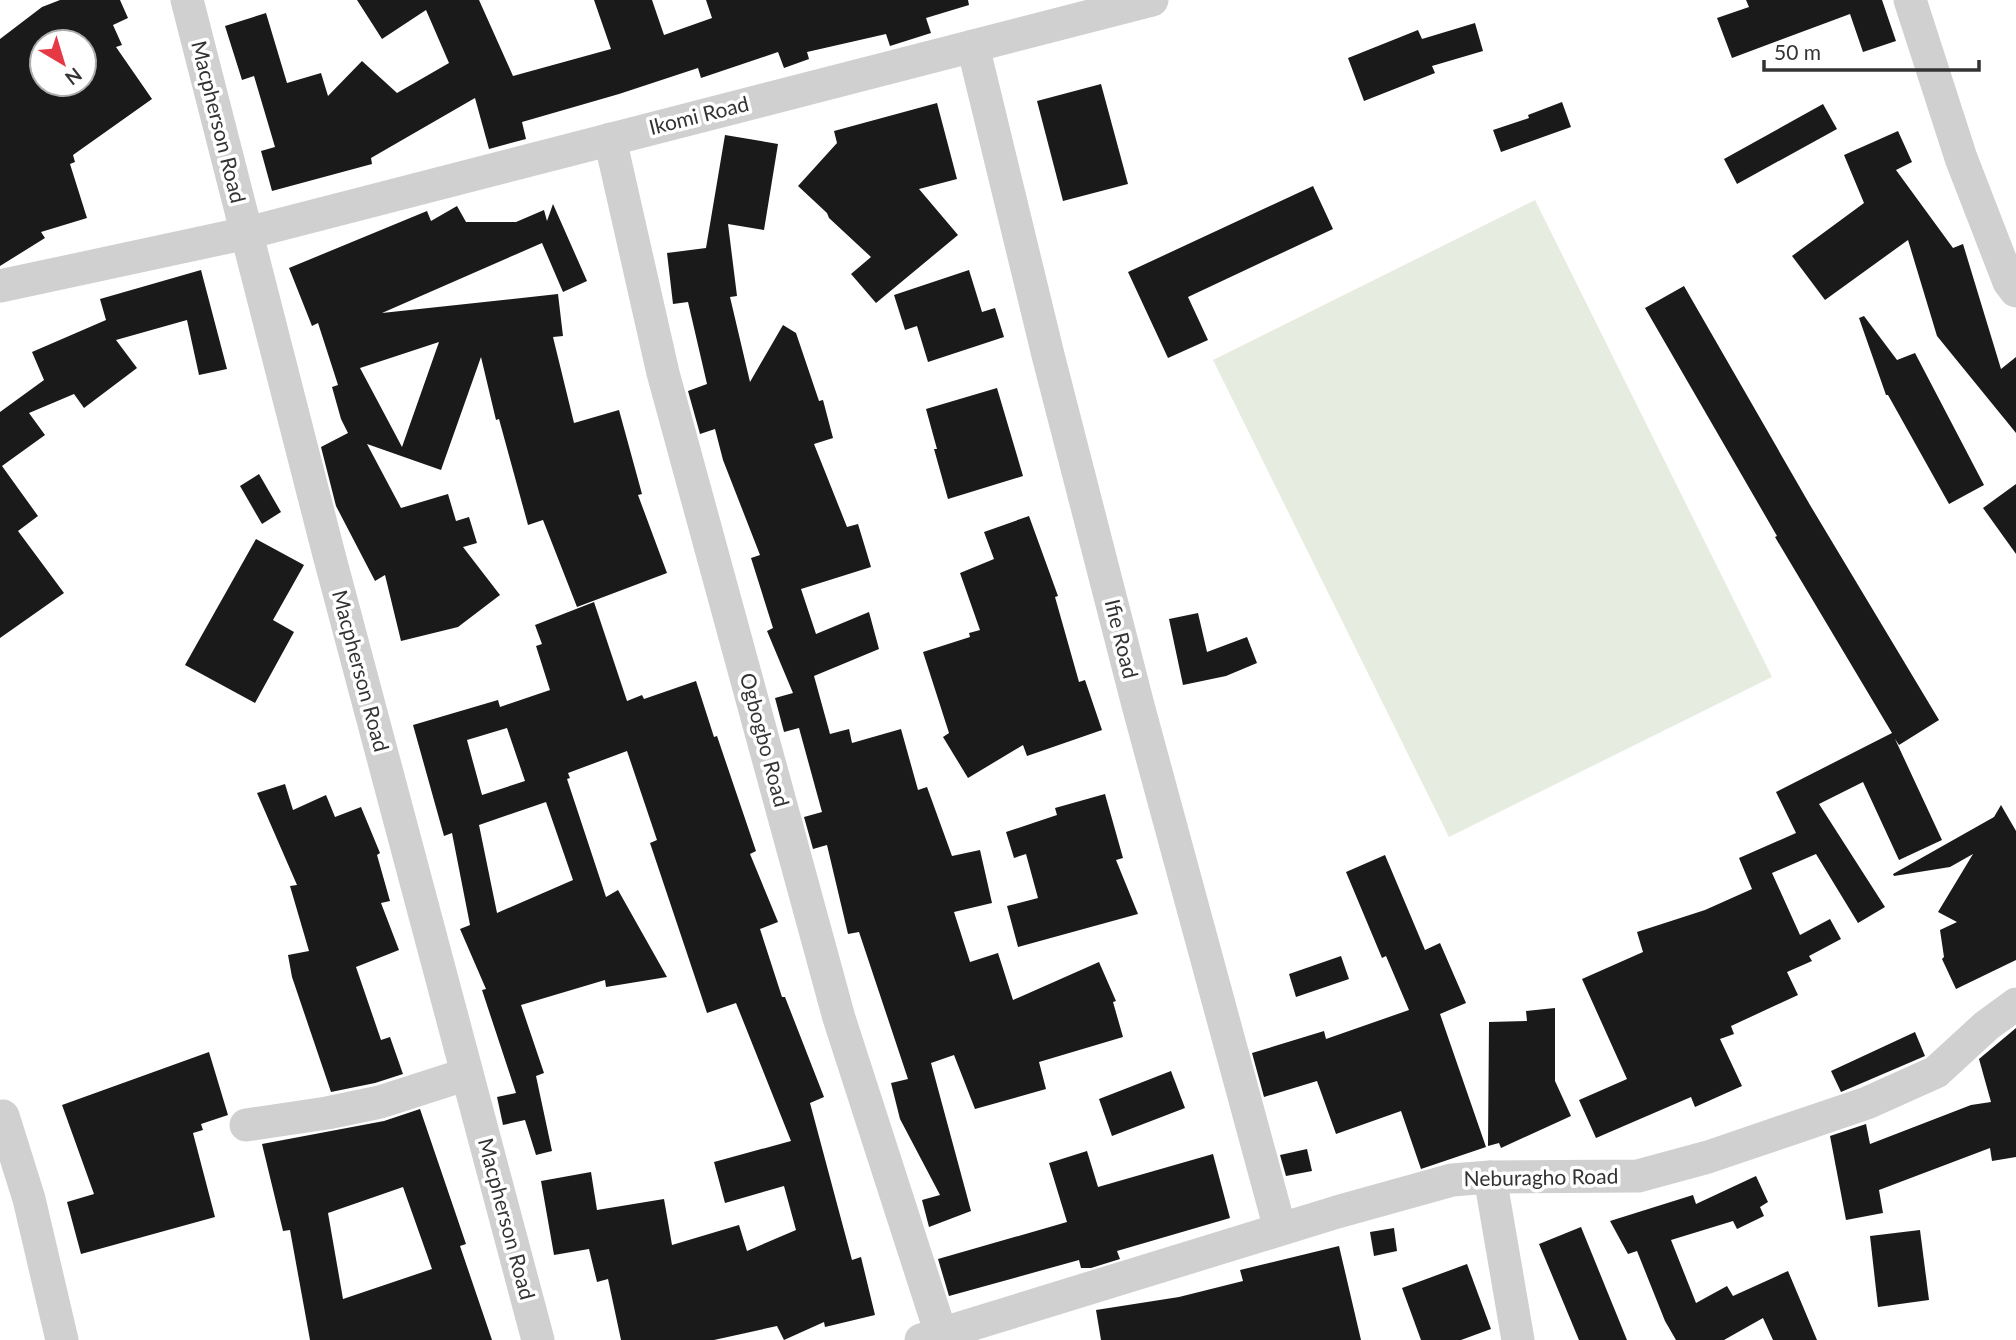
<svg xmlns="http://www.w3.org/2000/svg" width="2016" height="1340" viewBox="0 0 2016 1340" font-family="Lato,sans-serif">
  <rect width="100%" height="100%" fill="#fff"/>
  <path fill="#e6ecdf" d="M1535,200l237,477 -323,160 -236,-477z"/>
  <g fill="#1a1a1a" fill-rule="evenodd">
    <path d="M60,0h60l8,18 -15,7 9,20 -6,2 36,52 -79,56 2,7 -5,2 17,54 -46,14 4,6 -45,28v-227l42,-32zM42,42h42v42h-42z"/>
    <path d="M357,0h122l34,76 98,-27 -17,-49h58l12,35 48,-17 -6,-18h262l1,5 -43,13 5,15 -41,13 -4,-12 -79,18 2,7 -25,9 -6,-16 -77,26 -3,-10 -79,26 -97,28 4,17 -37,10 -14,-51 -104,60 1,6 -100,27 -11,-40 14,-4 -21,-71 -12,4 -17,-54 41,-13 21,70 34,-10 7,23 34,-35 35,32 52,-30 -23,-53 -44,29z"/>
    <path d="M1746,0h136l14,41 -33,11 -13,-38 -118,44 -15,-40 32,-11z"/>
    <path d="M1475,23l8,28 -51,15 3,7 -71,28 -16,-43 70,-28 4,9z"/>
    <path d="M1101,84l27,100 -65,17 -26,-100z"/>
    <path d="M1562,102l9,25 -70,25 -8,-22 36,-12 -1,-3z"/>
    <path d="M937,103l20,76 -38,10 39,46 -82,68 -25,-29 20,-17 -42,-39 -2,-5 -29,-27 39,-43 -3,-12z"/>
    <path d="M1823,104l14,25 -100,55 -13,-25z"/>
    <path d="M1898,131l14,31 -16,8 57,78 10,-4 38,125 15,-12v76l-79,-97 -29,-96 -83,60 -33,-44 72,-53 -20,-48z"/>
    <path d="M725,135l53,9 -14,86 -36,-6 9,72 -7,1 20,85 33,-57 13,8 23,68 4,-1 10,38 -19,6 33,83 11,-3 13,43 -70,22 15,45 53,-22 10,37 -65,27 16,58 19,-5 3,14 49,-14 17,61 9,-3 25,69 28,-6 12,53 -38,9 16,50 28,-9 15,47 86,-38 17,39 -3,1 10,35 -84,25 7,27 -71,20 -21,-54 -23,8 40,148 -42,16 -7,-27 18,-5 -40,-76 -9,-36 17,-4 -49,-147 -11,2 -21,-89 -14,4 -9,-32 18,-5 -23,-84 -15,4 -9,-34 18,-5 -26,-62 6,-3 -22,-70 9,-3 -37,-95 -8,-31 -15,5 -12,-43 19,-7 -19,-82 -15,2 -6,-51 39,-5z"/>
    <path d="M1313,186l20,43 -145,68 20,43 -40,18 -40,-86z"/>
    <path d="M553,204l34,77 -24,11 -21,-49 -160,70 176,-19 5,42 -10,1 21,86 45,-13 23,84 -4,1 29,78 -90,34 -34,-87 -15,5 -29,-106 -3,1 -15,-63 -40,113 -74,-26 34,64 47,-14 8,27 13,-4 8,26 -14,4 37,48 -42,32 -57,14 -16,-66 -10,6 -39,-75 -15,-59 27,-14 -7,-14 -9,-32 6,-2 -20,-62 -6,3 -23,-58 138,-57 4,10 26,-15 9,16h50l28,-12 3,11zM439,342l-37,105 -42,-79z"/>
    <path d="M201,270l26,99 -28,6 -12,-55 -71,20 21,28 -53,40 -10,-14 -45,19 16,22 -43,31 36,50 -20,15 46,62 -64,45v-226l44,-32 -12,-28 74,-32 -6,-21z"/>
    <path d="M969,270l13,42 13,-4 9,29 -76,25 -11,-36 -12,4 -11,-35z"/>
    <path d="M1684,286l126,219 129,215 -40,25 -4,-6 47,101 -43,20 -36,-78 -44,22 66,103 -27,16 -42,-69 -44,19 28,62 30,-16 11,20 -32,17 3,5 -25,11 11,23 -67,31 3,8 -14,5 22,47 -47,21 -4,-10 -95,41 -17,-38 48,-21 -45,-100 61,-27 -6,-20 68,-22 47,-21 -13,-31 57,-25 -20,-41 116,-59 -117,-196 2,-1 -132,-228z"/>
    <path d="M1864,316l33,44 18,-7 69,132 -35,19 -61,-109h-2l-27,-77z"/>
    <path d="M997,388l26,88 -75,23 -14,-50h3l-11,-40z"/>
    <path d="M259,474l22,38 -19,12 -22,-38z"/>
    <path d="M2016,484v70l-33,-46z"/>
    <path d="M1029,516l29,80 -3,1 24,85 6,-2 17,50 -75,26 -4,-11 -55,33 -25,-41 6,-4 -26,-81 47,-15 -1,-4 11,-3 -20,-57 34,-14 -10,-27z"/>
    <path d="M256,539l48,26 -31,55 21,12 -39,71 -70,-38z"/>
    <path d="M594,602l33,99 15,-6 2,4 52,-18 18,56 3,-1 39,115 -6,3 28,68 -18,7 22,68h3l39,100 -14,6 42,157 9,-3 14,58 -50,12 -1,-5 -40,18 -7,-14 -63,14h-93l-13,-61 -11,3 -8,-33 -35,6 -13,-74 50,-9 6,38 67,-11 8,46 67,-20 8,26 49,-21 -12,-44 -59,17 -11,-41 77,-21 -55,-138 -29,10 -57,-170 7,-3 -30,-89 -59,22 2,5 -3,1 39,118 12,-7 49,87 -61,10 -1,-7 -84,25 23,68 -8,3 16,75 -16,4 -11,-35 -22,5 -6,-28 19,-4 -34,-103 4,-1 -26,-60 10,-4 -18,-92 -8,3 -31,-111 85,-25 2,7 50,-17 -14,-44 6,-2 -7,-19zM507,728l18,53 -43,14 -15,-55zM546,802l27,78 -76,33 -18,-88z"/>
    <path d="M1198,613l9,39 40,-15 10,26 -31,13 -43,9 -14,-66z"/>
    <path d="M285,784l8,26 33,-15 9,22 26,-10 19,46 -3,2 13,46 -9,2 18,47 -43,17 25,73 9,-3 13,37 -28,9 -44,9 -39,-115 -4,-22 21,-4 -19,-65 7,-1 -40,-92z"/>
    <path d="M1105,794l18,64 -7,2 22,54 -120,33 -11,-41 31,-8 -12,-44 -12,4 -8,-26 51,-17 -2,-7z"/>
    <path d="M2001,805l15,26v129l-60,29 -14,-30 2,-2 -4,-27 17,-8 -19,-10 35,-58 -23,13 -56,9 -1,-2 101,-57z"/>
    <path d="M1385,855l40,95 15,-7 26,60 -26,11 46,133 -65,22 -20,-58 -65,23 -19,-53 -53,16 -12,-44 72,-22 2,8 83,-29 -23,-54 -4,2 -36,-86z"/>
    <path d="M1341,956l8,23 -53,18 -7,-23z"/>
    <path d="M1555,1008v73l16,35 -70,32 -2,-5 -11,3 1,-124 38,-1 -1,-10z"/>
    <path d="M2016,1028v129l-24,4 -2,-13 -111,42 4,23 -37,7 -16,-84 36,-12 4,20 101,-39 20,-3 -12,-43z"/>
    <path d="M1915,1032l10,24 -84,36 -10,-21z"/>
    <path d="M209,1052l19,63 -27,9 2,6 -10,3 22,84 -134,37 -14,-52 27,-8 -32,-89z"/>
    <path d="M1171,1071l14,37 -73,28 -13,-37z"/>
    <path d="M420,1109l46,135 -6,2 32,94h-182l-20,-110 -7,1 -21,-87 122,-23zM403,1187l29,82 -89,30 -15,-86z"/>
    <path d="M1307,1149l5,22 -26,5 -6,-21z"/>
    <path d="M1087,1151l11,36 115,-33 17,64 -113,33 3,8 -29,9h-10l-2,-8 -130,36 -11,-37 129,-37 -18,-59z"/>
    <path d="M1756,1176l12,26 -8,5 4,9 -27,13 -4,-8 -62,19 25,63 31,-17 6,10 55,-25 29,69h-44l-10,-22 -39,22h-48l-11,-19 -28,-70 -9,3 -18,-33 83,-26 3,9z"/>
    <path d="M1581,1227l11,27 35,86h-48l-40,-96z"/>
    <path d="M1394,1228l3,23 -23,5 -4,-24z"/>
    <path d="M1920,1230l9,70 -51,7 -8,-71z"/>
    <path d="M1339,1246l22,94h-260l-5,-30 83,-13 64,-16 -3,-11z"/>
    <path d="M1467,1264l24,65 -30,11h-40l-19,-52z"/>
  </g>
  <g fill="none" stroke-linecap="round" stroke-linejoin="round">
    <g stroke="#d0d0d0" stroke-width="33">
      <path d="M187,0l141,551 210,789"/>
      <path d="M1910,0l51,158 48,124 7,9"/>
      <path d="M973,46l75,309 91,354 141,520"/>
      <path d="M610,139l53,234 176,645 102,316"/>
      <path d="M0,286l247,-53 905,-233"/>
      <path d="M3,1116l26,83 33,141"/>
      <path d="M246,1125l81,-12 53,-11 87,-28"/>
      <path d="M1490,1177l28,163"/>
      <path d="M921,1340l416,-128 115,-32 38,-3 148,-1 70,-19 159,-54 69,-31 50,-46 30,-22"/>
    </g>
  </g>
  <g text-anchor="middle" stroke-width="7" stroke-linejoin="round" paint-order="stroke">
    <g font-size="21" fill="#333" stroke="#fff">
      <text transform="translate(699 116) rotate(-14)" y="7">Ikomi Road</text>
      <text transform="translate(218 122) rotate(76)" y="7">Macpherson Road</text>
      <text transform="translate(1121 639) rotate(76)" y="7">Ifie Road</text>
      <text transform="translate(360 671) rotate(75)" y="7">Macpherson Road</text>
      <text transform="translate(764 740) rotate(75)" y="7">Ogbogbo Road</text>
      <text transform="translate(1541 1178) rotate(-1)" y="7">Neburagho Road</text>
      <text transform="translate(506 1219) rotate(75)" y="7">Macpherson Road</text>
    </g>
  </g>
  <g transform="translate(63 63) rotate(142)"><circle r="33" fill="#ffffff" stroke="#adadad" stroke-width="2"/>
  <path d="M0-5L12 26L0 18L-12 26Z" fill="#e63946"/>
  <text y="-10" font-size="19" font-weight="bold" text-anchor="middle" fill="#333333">N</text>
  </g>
  <path d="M1764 60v10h215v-10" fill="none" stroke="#333333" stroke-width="3.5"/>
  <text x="1774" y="60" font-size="21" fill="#333333" stroke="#ffffff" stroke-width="5" paint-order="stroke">50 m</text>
</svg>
